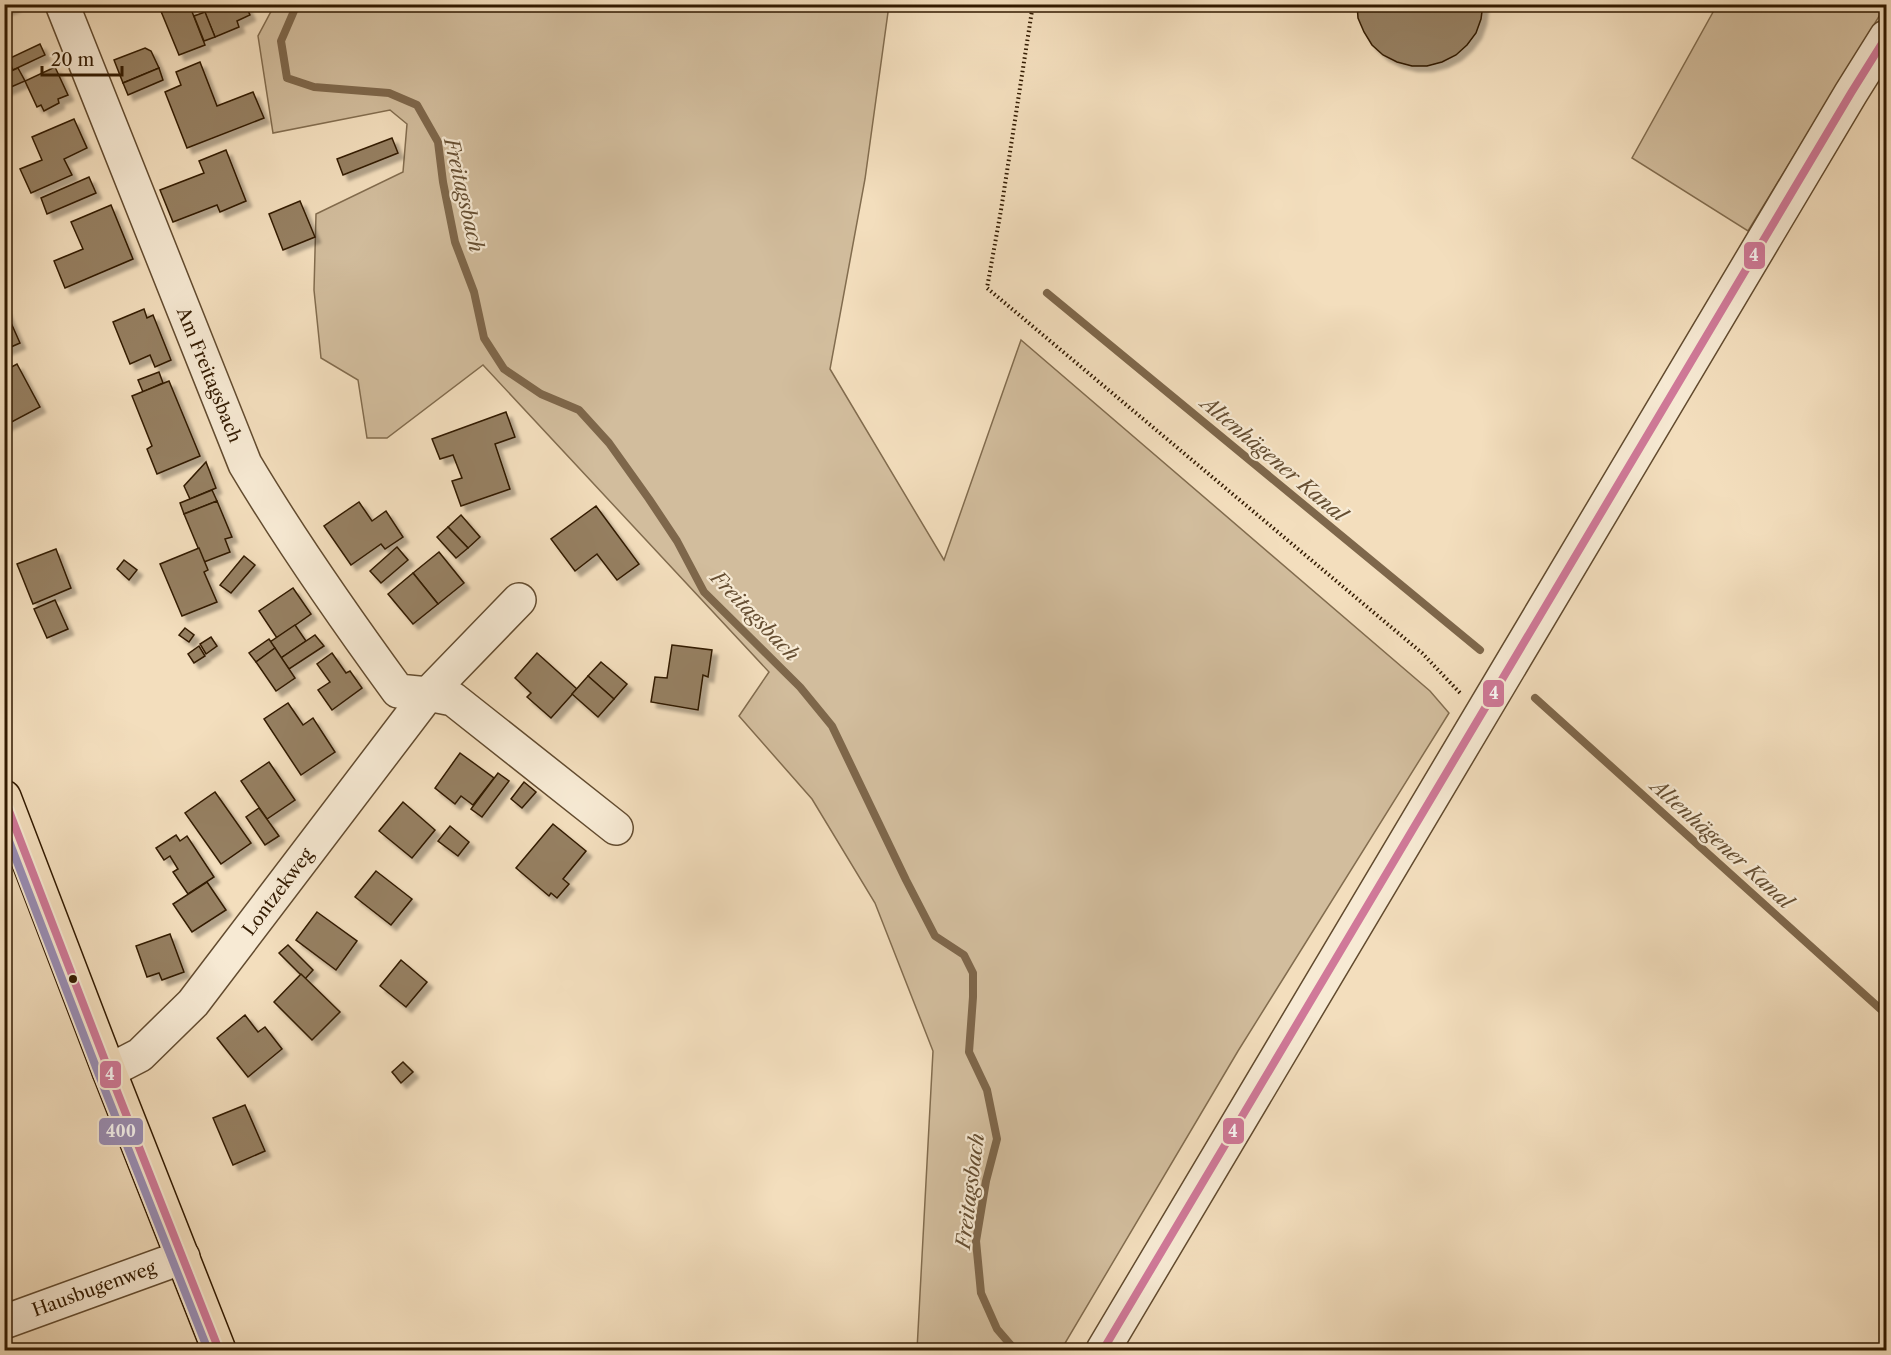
<svg xmlns="http://www.w3.org/2000/svg" width="1891" height="1355" viewBox="0 0 1891 1355" font-family="'Libre Caslon Text',serif">
  <defs>
    <filter id="shadow"><feDropShadow dx="5.5" dy="5.5" stdDeviation="1.5" flood-color="#0004"/></filter>
  </defs>
  <rect width="100%" height="100%" fill="#f3debd"/>
  <filter id="stains"><feTurbulence type="fractalNoise" baseFrequency=".00333" numOctaves="4"/><feColorMatrix values="0 0 0 0 .2 0 0 0 0 .09 0 0 0 0 .02 0 0 0 .5 -.17"/></filter>
  <radialGradient id="worn" r=".72"><stop offset=".6" stop-color="#630" stop-opacity="0"/><stop offset="1" stop-color="#630" stop-opacity=".3"/></radialGradient>
  <g fill="#d2bd9d" stroke="#826c4e" stroke-width="1.5">
    <path d="M275,4l614,1 -24,174 -35,190 114,191 77,-220 409,351 19,22 -211,338 -177,299h-144l16,-299 -58,-148 -63,-104 -73,-83 30,-44 -286,-307 -96,73h-20l-9,-58 -37,-22 -7,-68 2,-76 87,-42 4,-48 -17,-14 -117,23 -15,-97z"/>
    <path d="M1717,5h169l-138,226 -116,-73z"/>
  </g>
  <g fill="none" stroke-linecap="round" stroke-linejoin="round">
    <g stroke="#7e674b" stroke-width="8">
      <path d="M297,4l-16,37 6,37 27,9 75,6 28,12 21,37 5,40 12,60 19,50 10,46 20,31 37,25 38,16 30,33 40,56 28,42 27,51 96,95 32,39 74,154 29,56 29,19 9,18v24l-4,55 18,38 10,49 -11,42 -10,60 5,52 16,36 18,21"/>
      <path d="M1047,293l433,357"/>
      <path d="M1535,698l351,316"/>
    </g>
  </g>
  <g fill="#968062" stroke="#321a00" stroke-width="1.5" filter="url(#shadow)">
    <path d="M4,4h10l1,2 -11,4z"/>
    <path d="M158,4h31l16,41 -26,10z"/>
    <path d="M206,4h39l5,11 -13,6 2,6 -24,10 -13,-31z"/>
    <path d="M1357,4h126l-2,15 -5,14 -9,12 -11,10 -14,7 -15,4h-15l-15,-4 -14,-7 -11,-10 -8,-13 -6,-14z"/>
    <path d="M205,12l10,25 -11,4 -10,-25z"/>
    <path d="M40,44l5,11 -32,15 -5,-11z"/>
    <path d="M145,48l6,3 8,17 -36,15 -9,-23z"/>
    <path d="M200,62l17,44 36,-14 11,26 -77,30 -22,-56 16,-7 -5,-13z"/>
    <path d="M55,67l13,28 -10,4 1,4 -15,8 -3,-6 -4,2 -12,-26z"/>
    <path d="M18,68l7,13 -21,9v-16z"/>
    <path d="M159,68l4,12 -35,15 -5,-12z"/>
    <path d="M74,119l13,29 -23,11 8,16 -41,18 -11,-24 22,-9 -10,-23z"/>
    <path d="M392,138l6,15 -55,22 -6,-16z"/>
    <path d="M226,150l20,51 -26,11 -3,-7 -44,17 -13,-32 44,-17 -5,-12z"/>
    <path d="M89,177l7,16 -49,21 -6,-16z"/>
    <path d="M300,201l15,36 -32,13 -14,-36z"/>
    <path d="M111,205l22,54 -68,29 -11,-27 29,-12 -12,-27z"/>
    <path d="M4,307l16,36 -16,7z"/>
    <path d="M144,309l3,9 6,-3 18,45 -16,7 -5,-12 -20,9 -17,-42z"/>
    <path d="M17,364l23,43 -36,19v-55z"/>
    <path d="M159,372l4,11 -20,9 -5,-12z"/>
    <path d="M169,381l31,75 -43,18 -10,-25 5,-3 -20,-50z"/>
    <path d="M506,412l9,25 -20,7 15,45 -49,17 -9,-25 10,-3 -9,-23 -13,4 -8,-20z"/>
    <path d="M206,462l10,26 -26,11 -6,-13z"/>
    <path d="M212,490l5,11 -33,13 -4,-11z"/>
    <path d="M217,501l15,36 -7,2 5,13 -26,10 -20,-48z"/>
    <path d="M359,502l13,19 14,-10 17,26 -18,12 -4,-5 -30,21 -27,-39z"/>
    <path d="M596,506l43,58 -22,16 -20,-26 -22,17 -24,-32z"/>
    <path d="M461,515l19,22 -12,11 -20,-21z"/>
    <path d="M448,527l20,21 -12,10 -19,-21z"/>
    <path d="M397,547l11,13 -27,23 -11,-12z"/>
    <path d="M199,548l9,22 -4,2 13,30 -35,14 -22,-52z"/>
    <path d="M56,549l15,39 -38,16 -16,-40z"/>
    <path d="M439,552l25,31 -26,21 -25,-31z"/>
    <path d="M244,556l11,9 -24,28 -11,-8z"/>
    <path d="M124,560l13,10 -8,10 -12,-11z"/>
    <path d="M413,573l25,31 -25,20 -25,-30z"/>
    <path d="M293,588l18,26 -34,24 -18,-27z"/>
    <path d="M55,600l13,29 -21,9 -13,-29z"/>
    <path d="M295,625l11,16 -25,17 -11,-16z"/>
    <path d="M185,628l9,7 -5,7 -10,-7z"/>
    <path d="M315,635l9,11 -35,23 -8,-11z"/>
    <path d="M211,637l6,9 -11,8 -6,-10z"/>
    <path d="M269,639l6,9 -19,14 -7,-9z"/>
    <path d="M672,645l40,5 -4,27 -5,-2 -5,35 -47,-8 4,-25 12,1z"/>
    <path d="M199,646l6,10 -11,7 -6,-9z"/>
    <path d="M275,648l20,30 -19,13 -20,-29z"/>
    <path d="M332,653l14,20 4,-2 12,17 -30,22 -14,-20 12,-8 -13,-18z"/>
    <path d="M537,653l40,36 -26,29 -24,-21 4,-4 -16,-15z"/>
    <path d="M601,662l26,22 -13,15 -26,-23z"/>
    <path d="M588,676l26,23 -16,18 -26,-23z"/>
    <path d="M288,703l15,22 10,-7 22,34 -34,23 -37,-56z"/>
    <path d="M460,753l34,25 -21,27 -12,-9 -6,8 -20,-16z"/>
    <path d="M269,762l26,38 -28,19 -26,-38z"/>
    <path d="M498,773l11,8 -27,36 -11,-8z"/>
    <path d="M524,782l12,10 -14,16 -11,-9z"/>
    <path d="M215,792l36,51 -30,21 -36,-51z"/>
    <path d="M403,802l32,28 -23,28 -33,-27z"/>
    <path d="M259,808l20,28 -14,9 -19,-28z"/>
    <path d="M553,824l33,27 -23,28 6,5 -12,14 -6,-5 -2,3 -33,-28z"/>
    <path d="M450,826l19,16 -11,14 -20,-15z"/>
    <path d="M176,835l4,6 7,-5 27,41 -26,17 -15,-22 5,-3 -8,-13 -6,4 -8,-12z"/>
    <path d="M376,871l36,28 -21,26 -36,-28z"/>
    <path d="M207,882l19,28 -34,22 -19,-28z"/>
    <path d="M317,912l40,29 -21,29 -40,-30z"/>
    <path d="M170,934l14,38 -22,8 -3,-7 -12,4 -11,-31z"/>
    <path d="M288,945l25,25 -8,9 -26,-26z"/>
    <path d="M401,960l26,22 -21,25 -26,-21z"/>
    <path d="M301,974l39,38 -28,28 -38,-38z"/>
    <path d="M245,1015l13,17 7,-5 17,22 -34,28 -31,-39z"/>
    <path d="M403,1062l10,10 -12,11 -9,-11z"/>
    <path d="M245,1105l20,46 -32,14 -20,-47z"/>
  </g>
  <g fill="none" stroke-linecap="round" stroke-linejoin="round">
    <g stroke="#624b2f" stroke-width="36">
      <g id="minor">
        <path d="M62,4l183,460c47,79 99,153 153,227l30,3 25,5 163,129"/>
        <path d="M109,1071l31,-16 53,-52 235,-309 91,-94"/>
        <path d="M4,1322l179,-65"/>
        <path d="M1103,1350l748,-1257 35,-56"/>
      </g>
    </g>
    <g stroke="#321a00" stroke-width="36">
      <path id="major" d="M4,797l105,274 110,279"/>
    </g>
    <path stroke="#321a00" stroke-width="4" stroke-dasharray="1.5 3" stroke-linecap="butt" d="M1033,4l-32,206 -14,78 435,365 39,41"/>
    <use href="#minor" stroke="#f7ead4" stroke-width="33"/>
    <use href="#major" stroke="#f3debd" stroke-width="33"/>
    <g stroke="#f7ead4" stroke-width="12">
      <g id="bus-1">
        <path d="M4,798l105,273 110,279"/>
        <path d="M1103,1350l748,-1257 35,-56"/>
      </g>
    </g>
    <g stroke="#f7ead4" stroke-width="12">
      <path id="bus-2" d="M4,828l95,247 109,275"/>
    </g>
    <use href="#bus-1" stroke="#d07999" stroke-width="8"/>
    <use href="#bus-2" stroke="#998fb8" stroke-width="8"/>
  </g>
  <circle fill="#321a00" stroke="#f7ead4" stroke-width="2" cx="73" cy="979" r="5"/>
  <g text-anchor="middle" stroke-width="4.5" stroke-linejoin="round" paint-order="stroke">
    <g font-size="18" fill="#321a00" stroke="#f7ead4">
      <text transform="translate(209 375) rotate(68)" y="6">Am Freitagsbach</text>
      <text transform="translate(278 892) rotate(-53)" y="6">Lontzekweg</text>
      <text transform="translate(94 1289) rotate(-20)" y="6">Hausbugenweg</text>
    </g>
    <g font-size="20" font-style="italic" fill="#654e32" stroke="#f7ead4">
      <text transform="translate(464 195) rotate(77)" y="7">Freitagsbach</text>
      <text transform="translate(1274 459) rotate(40)" y="7">Altenhägener Kanal</text>
      <text transform="translate(755 616) rotate(46)" y="7">Freitagsbach</text>
      <text transform="translate(1722 844) rotate(42)" y="7">Altenhägener Kanal</text>
      <text transform="translate(970 1191) rotate(-83)" y="7">Freitagsbach</text>
    </g>
  </g>
  <g stroke="#f7ead4" stroke-width="2">
    <rect x="1743" y="241" width="23" height="29" rx="6" fill="#d07999"/>
    <rect x="1482" y="679" width="23" height="29" rx="6" fill="#d07999"/>
    <rect x="99" y="1060" width="23" height="29" rx="6" fill="#d07999"/>
    <rect x="1222" y="1117" width="23" height="28" rx="6" fill="#d07999"/>
    <rect x="98" y="1117" width="46" height="29" rx="6" fill="#998fb8"/>
  </g>
  <g font-size="16" text-anchor="middle" font-weight="bold" fill="#fff">
    <text x="1754" y="261">4</text>
    <text x="1494" y="699">4</text>
    <text x="110" y="1080">4</text>
    <text x="1233" y="1137">4</text>
    <text x="121" y="1137">400</text>
  </g>
  <rect width="1891" height="1355" fill="none" stroke="#f3debd" stroke-width="24"/>
  <rect x="6" y="6" width="1879" height="1343" fill="none" stroke="#321a00" stroke-width="3"/>
  <rect x="12" y="12" width="1867" height="1331" fill="none" stroke="#321a00" stroke-width="1.5"/>
  <path d="M42 66v9h80v-9" fill="none" stroke="#321a00" stroke-width="3"/>
  <text x="51" y="66" font-size="18" fill="#321a00" stroke="#f7ead4" stroke-width="4.5" paint-order="stroke">20 m</text>
  <rect width="100%" height="100%" filter="url(#stains)"/>
  <rect width="100%" height="100%" fill="url(#worn)"/>
</svg>
